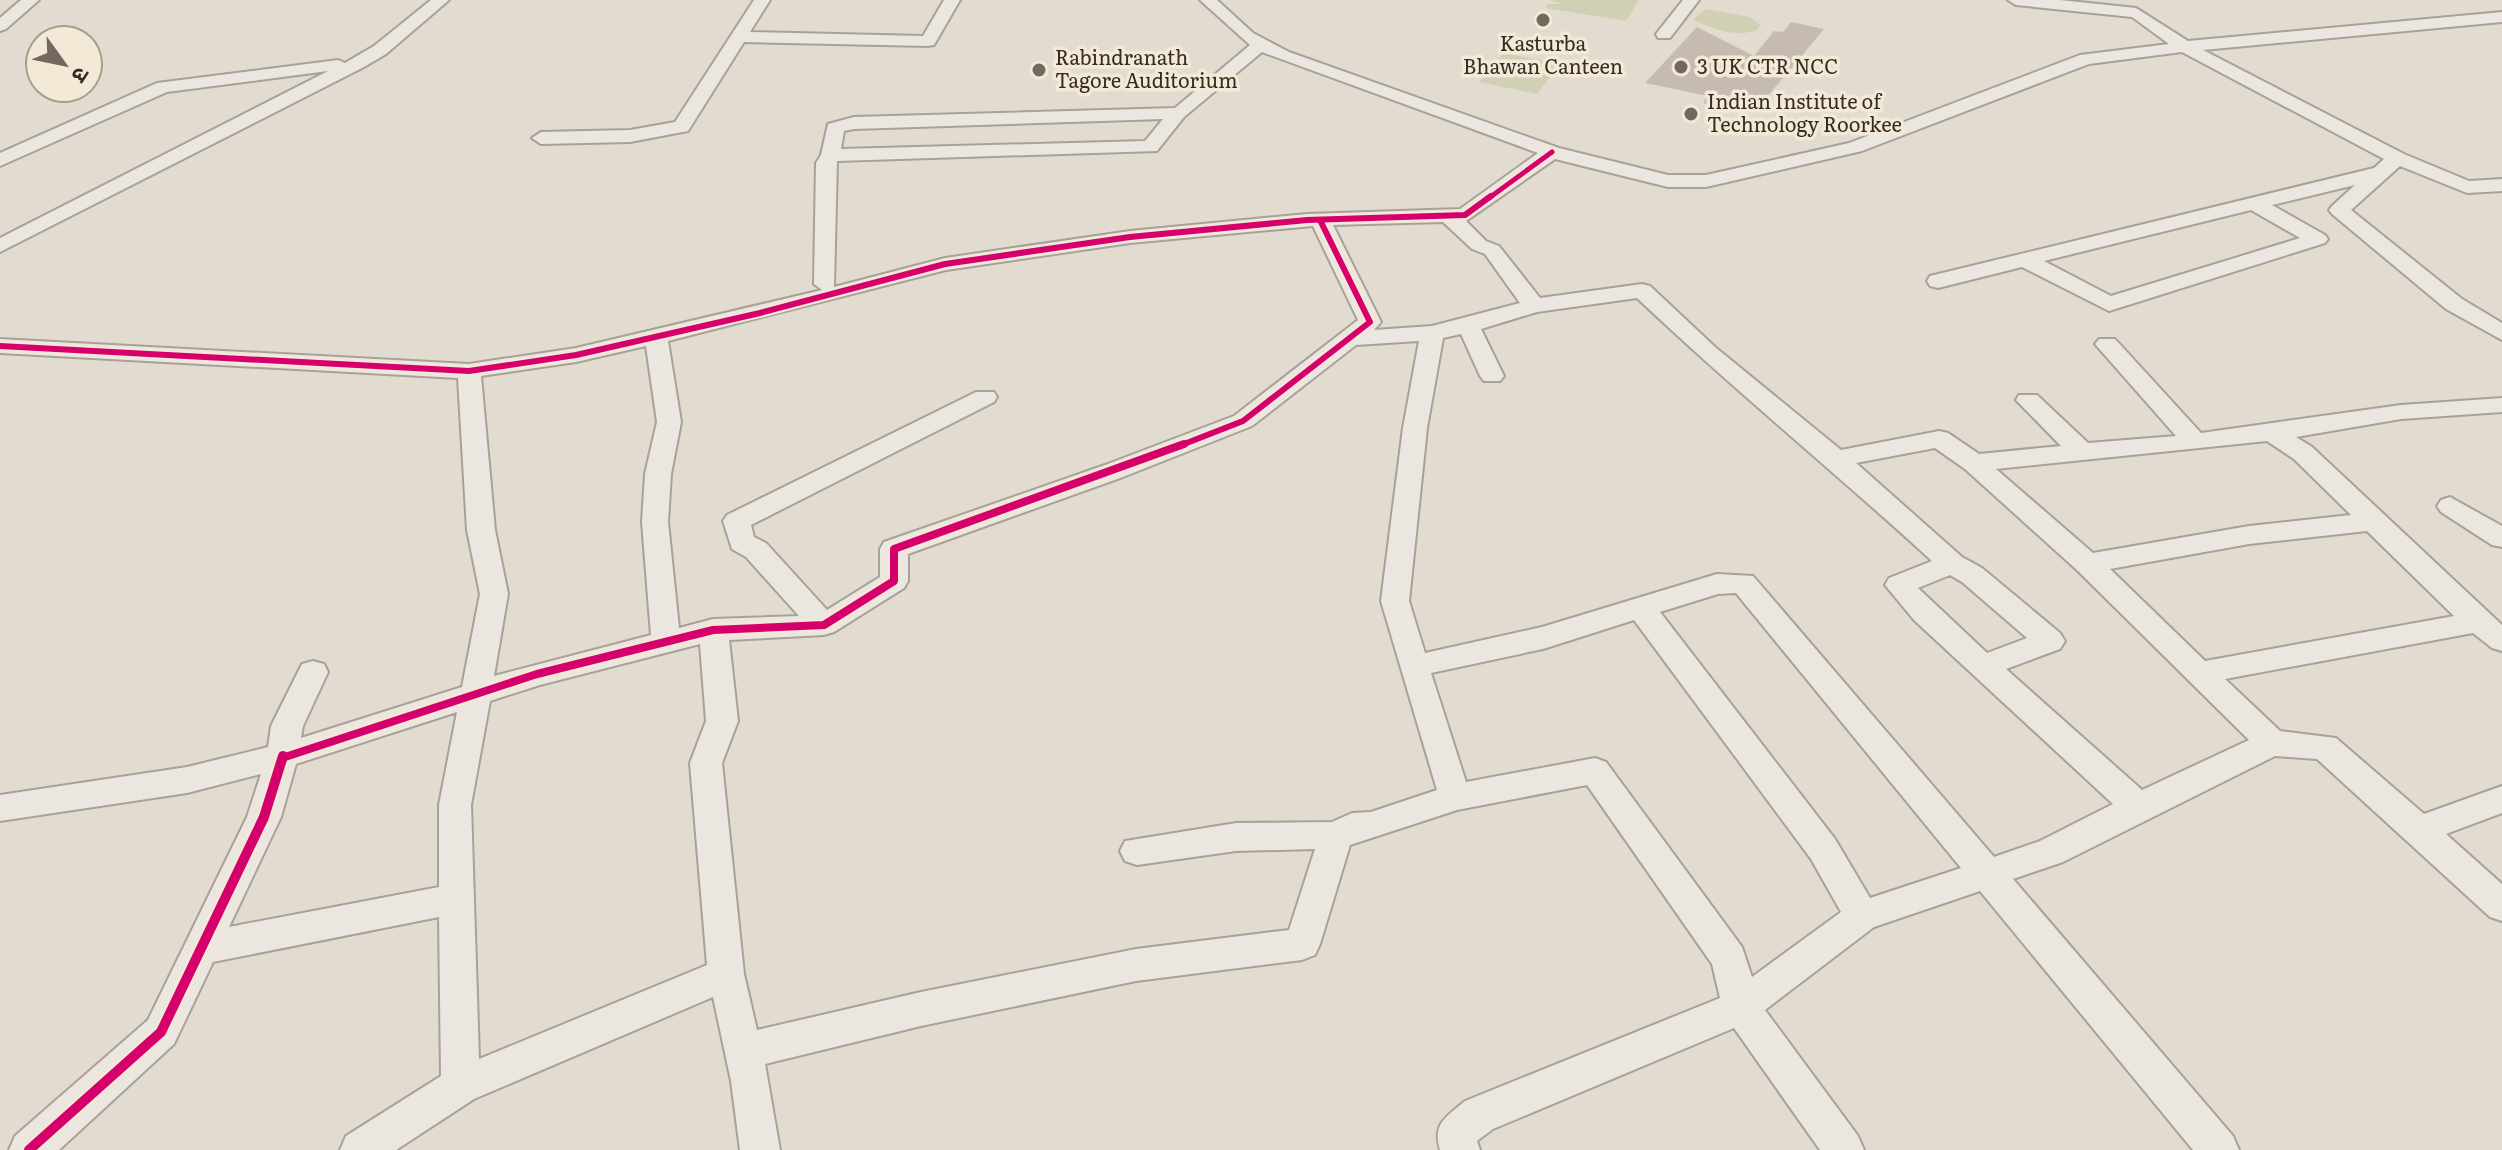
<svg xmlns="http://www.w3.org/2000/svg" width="2502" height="1150" viewBox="0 0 2502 1150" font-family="Literata,'Noto Sans Devanagari',serif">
  <rect width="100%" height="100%" fill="#e2dcd0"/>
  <g fill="#d2d0b4">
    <path d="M1550,0h89l-13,21 -81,-13 3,-4h14z"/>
    <path d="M1706,9l44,8 10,8 -3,5c-19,8 -48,-1 -64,-11z"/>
    <path d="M1504,53l56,11 -23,30 -58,-12z"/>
  </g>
  <path fill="#c6bbb1" d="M1791,22l33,7 -67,80 -16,-3 -5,5 -33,-8 5,-7 -63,-13 52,-56 57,29 20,-25 9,1z"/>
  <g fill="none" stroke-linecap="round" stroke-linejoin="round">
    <g stroke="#a8a198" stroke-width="4">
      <g id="minor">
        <path d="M21,0h18l-33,29 -6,2v-13z"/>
        <path d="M431,0h18l-63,54 -22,13 -364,185v-14l328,-167 -161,21 -167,74v-13l157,-70 181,-23 7,3 29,-17z"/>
        <path d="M754,0h16l-20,32 173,4 21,-36h16l-26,45 -6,1 -184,-4 -56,89 -58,11 -89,2 -9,-6 9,-6 89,-2 45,-8z"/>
        <path d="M1200,0h17l36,33 36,19 270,96 109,27h38l143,-32 231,-88 89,-11 -37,-27 -116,-12 -8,-5h52l76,8 52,33 314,-29v10l-299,28 201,104 65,27 33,-2v12l-35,2 -67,-27 -49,44 111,89 40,24v17l-56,-31 -114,-95 -3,-4 3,-4 23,-21 -83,20 53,30 3,4 -3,4 -216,68 -87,-44 -84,21 -8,-2 -3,-5 3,-5 444,-108 10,-9 -202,-107 -93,12 -227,87 -156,36h-38l-113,-28 -89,62 20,20 13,5 41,52 102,-14 8,2 65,61 126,103 98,-19 9,2 31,21 82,-8 -45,-46 3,-5h18l51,48 88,-7 -81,-92 4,-5h16l86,94 200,-28 101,-7v14l-101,7 -105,18 16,10 190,178v26l-10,-3 -19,-15 -248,46 55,52 56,7 88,76 78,-28v27l-56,21 56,50v37l-12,-4 -173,-158 -42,-3 -212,106 -50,17 220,257 6,14h-46l-213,-259 -106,36 -109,83 93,126 6,14h-44l-86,-122 -241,101 -16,12 3,9h-40c-8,-26 6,-33 25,-49l255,-103 -8,-34 -125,-179 -130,25 -107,35 -30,99 -5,11 -13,5 -166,21 -215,45 -156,38 15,86h-40l-9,-69 -18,-84 -239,102 -78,51h-56l6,-14 95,-60 -2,-159 -226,45 -39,82 -115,106h-50l6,-14 133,-116 99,-203 14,-43 -74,19 -187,28v-26l187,-28 81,-20 3,-21 31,-62 11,-3 11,3 4,8 -25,54 -2,12 161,-51 18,-93 -13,-64 -9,-152 -458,-25v-14l469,25 107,-16 246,-58 -8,-6 2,-121 5,-8 7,-31 26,-7 321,-9 75,-63zM1262,52l276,101 -78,56 -153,5 -177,17 -185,27 -111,29 3,-126 320,-10 27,-34zM1163,119l-18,22 -304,8 3,-18 10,-2zM2251,210l49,28 -189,58 -67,-35zM1443,222l29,27 13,5 35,49 -88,23 -58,4 7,-8 -48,-97zM1313,226l45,94 -124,96 -129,49 -221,77 -4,7v28l-53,33 -61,-67 -12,-6 -3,-12 243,-123 3,-5 -3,-5h-18l-249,123 -4,6 9,28 14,8 53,59 -86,3 -34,9 -11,-106 3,-48 10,-52 -13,-81 278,-71 184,-27zM1637,298c96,91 198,174 295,263l-43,17 -4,7 29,35 199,184 -73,37 -46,16 -241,-281 -36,-2 -175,53 -117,26 -16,-52 18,-173 16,-90 18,-4 19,42 4,5h16l4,-5 -23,-47 56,-17zM1419,341l-16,87 -22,173 56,189 -66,22 -19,1 -20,9 -96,1 -111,18 -5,10 5,10 12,4 99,-14 79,-2 -26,81 -153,19 -215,43 -164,38 -13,-56 -22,-211 16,-42 -9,-81 95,-5 10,-3 70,-44 4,-7v-27l215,-77 129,-51 104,-81zM646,346l11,76 -12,52 -3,48 9,113 -157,41 14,-82 -13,-64 -14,-154 95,-14zM2267,441l27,18 57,56 -102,11 -156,27 -97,-84zM1935,448l30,21 112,101 172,170 -107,50 -136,-121 54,-20 5,-8 -5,-8 -78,-65 -20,-11 -106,-94zM2367,531l87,85 -249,45 -95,-92 139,-25zM1950,575l12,7 65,56 -40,15 -69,-65zM1736,593l225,275 -91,30 -35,-59 -175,-227 58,-18zM1634,620l177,239 30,53 -89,65 -10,-30 -136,-185 -11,-4 -129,24 -35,-109 112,-24zM700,644l6,77 -16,42 17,202 -228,94 -8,-254 19,-104 50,-16zM457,712l-18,93v82l-210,40 52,-110 15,-53z"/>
        <path d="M1683,0h16l-29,38h-12l-2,-4z"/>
        <path d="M2450,497l52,29v21l-10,-2 -51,-33 -4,-6 4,-6z"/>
      </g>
    </g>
    <use href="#minor" fill="#ebe7e0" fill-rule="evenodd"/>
    <g stroke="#f2e9d7" stroke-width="8">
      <path id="cycleway-far3" d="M1489,198l63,-46"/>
    </g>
    <g stroke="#f2e9d7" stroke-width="10">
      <g id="cycleway-far2">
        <path d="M0,346l469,25 107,-16 184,-42 185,-49 185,-27 177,-17 158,-5 26,-19"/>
        <path d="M1179,446l64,-25 127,-99 -50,-102"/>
      </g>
    </g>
    <g stroke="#f2e9d7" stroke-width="13">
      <path id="cycleway-far1" d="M282,758l255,-84 176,-44 111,-5 70,-44v-32l290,-105"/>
    </g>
    <g stroke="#f2e9d7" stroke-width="15">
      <path id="cycleway" d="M29,1150l132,-118 103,-215 19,-61"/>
    </g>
    <use href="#cycleway-far3" stroke="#d6006c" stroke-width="5"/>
    <use href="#cycleway-far2" stroke="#d6006c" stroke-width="6"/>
    <use href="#cycleway-far1" stroke="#d6006c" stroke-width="8"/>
    <use href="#cycleway" stroke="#d6006c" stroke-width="10"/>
  </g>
  <g fill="#72685e" stroke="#f2e9d7" stroke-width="3">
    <circle cx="1543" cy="20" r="8"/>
    <circle cx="1681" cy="67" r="8"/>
    <circle cx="1039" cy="70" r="8"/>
    <circle cx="1691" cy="114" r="8"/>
  </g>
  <g text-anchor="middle" stroke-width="7" stroke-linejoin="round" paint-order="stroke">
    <g font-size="20" fill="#362a21" stroke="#f2e9d7" text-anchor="start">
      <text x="1543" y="51" text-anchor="middle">Kasturba<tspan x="1543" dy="23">Bhawan Canteen</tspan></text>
      <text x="1055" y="65">Rabindranath<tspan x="1055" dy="23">Tagore Auditorium</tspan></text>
      <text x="1697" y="74">3 UK CTR NCC</text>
      <text x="1707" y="109">Indian Institute of<tspan x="1707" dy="23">Technology Roorkee</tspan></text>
    </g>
  </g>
  <g transform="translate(64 64) rotate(123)"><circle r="38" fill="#f2e9d7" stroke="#a79d8e" stroke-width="2"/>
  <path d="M0-6L14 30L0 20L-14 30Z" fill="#72685e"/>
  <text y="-12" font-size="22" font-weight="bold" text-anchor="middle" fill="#362a21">उ</text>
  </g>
</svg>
